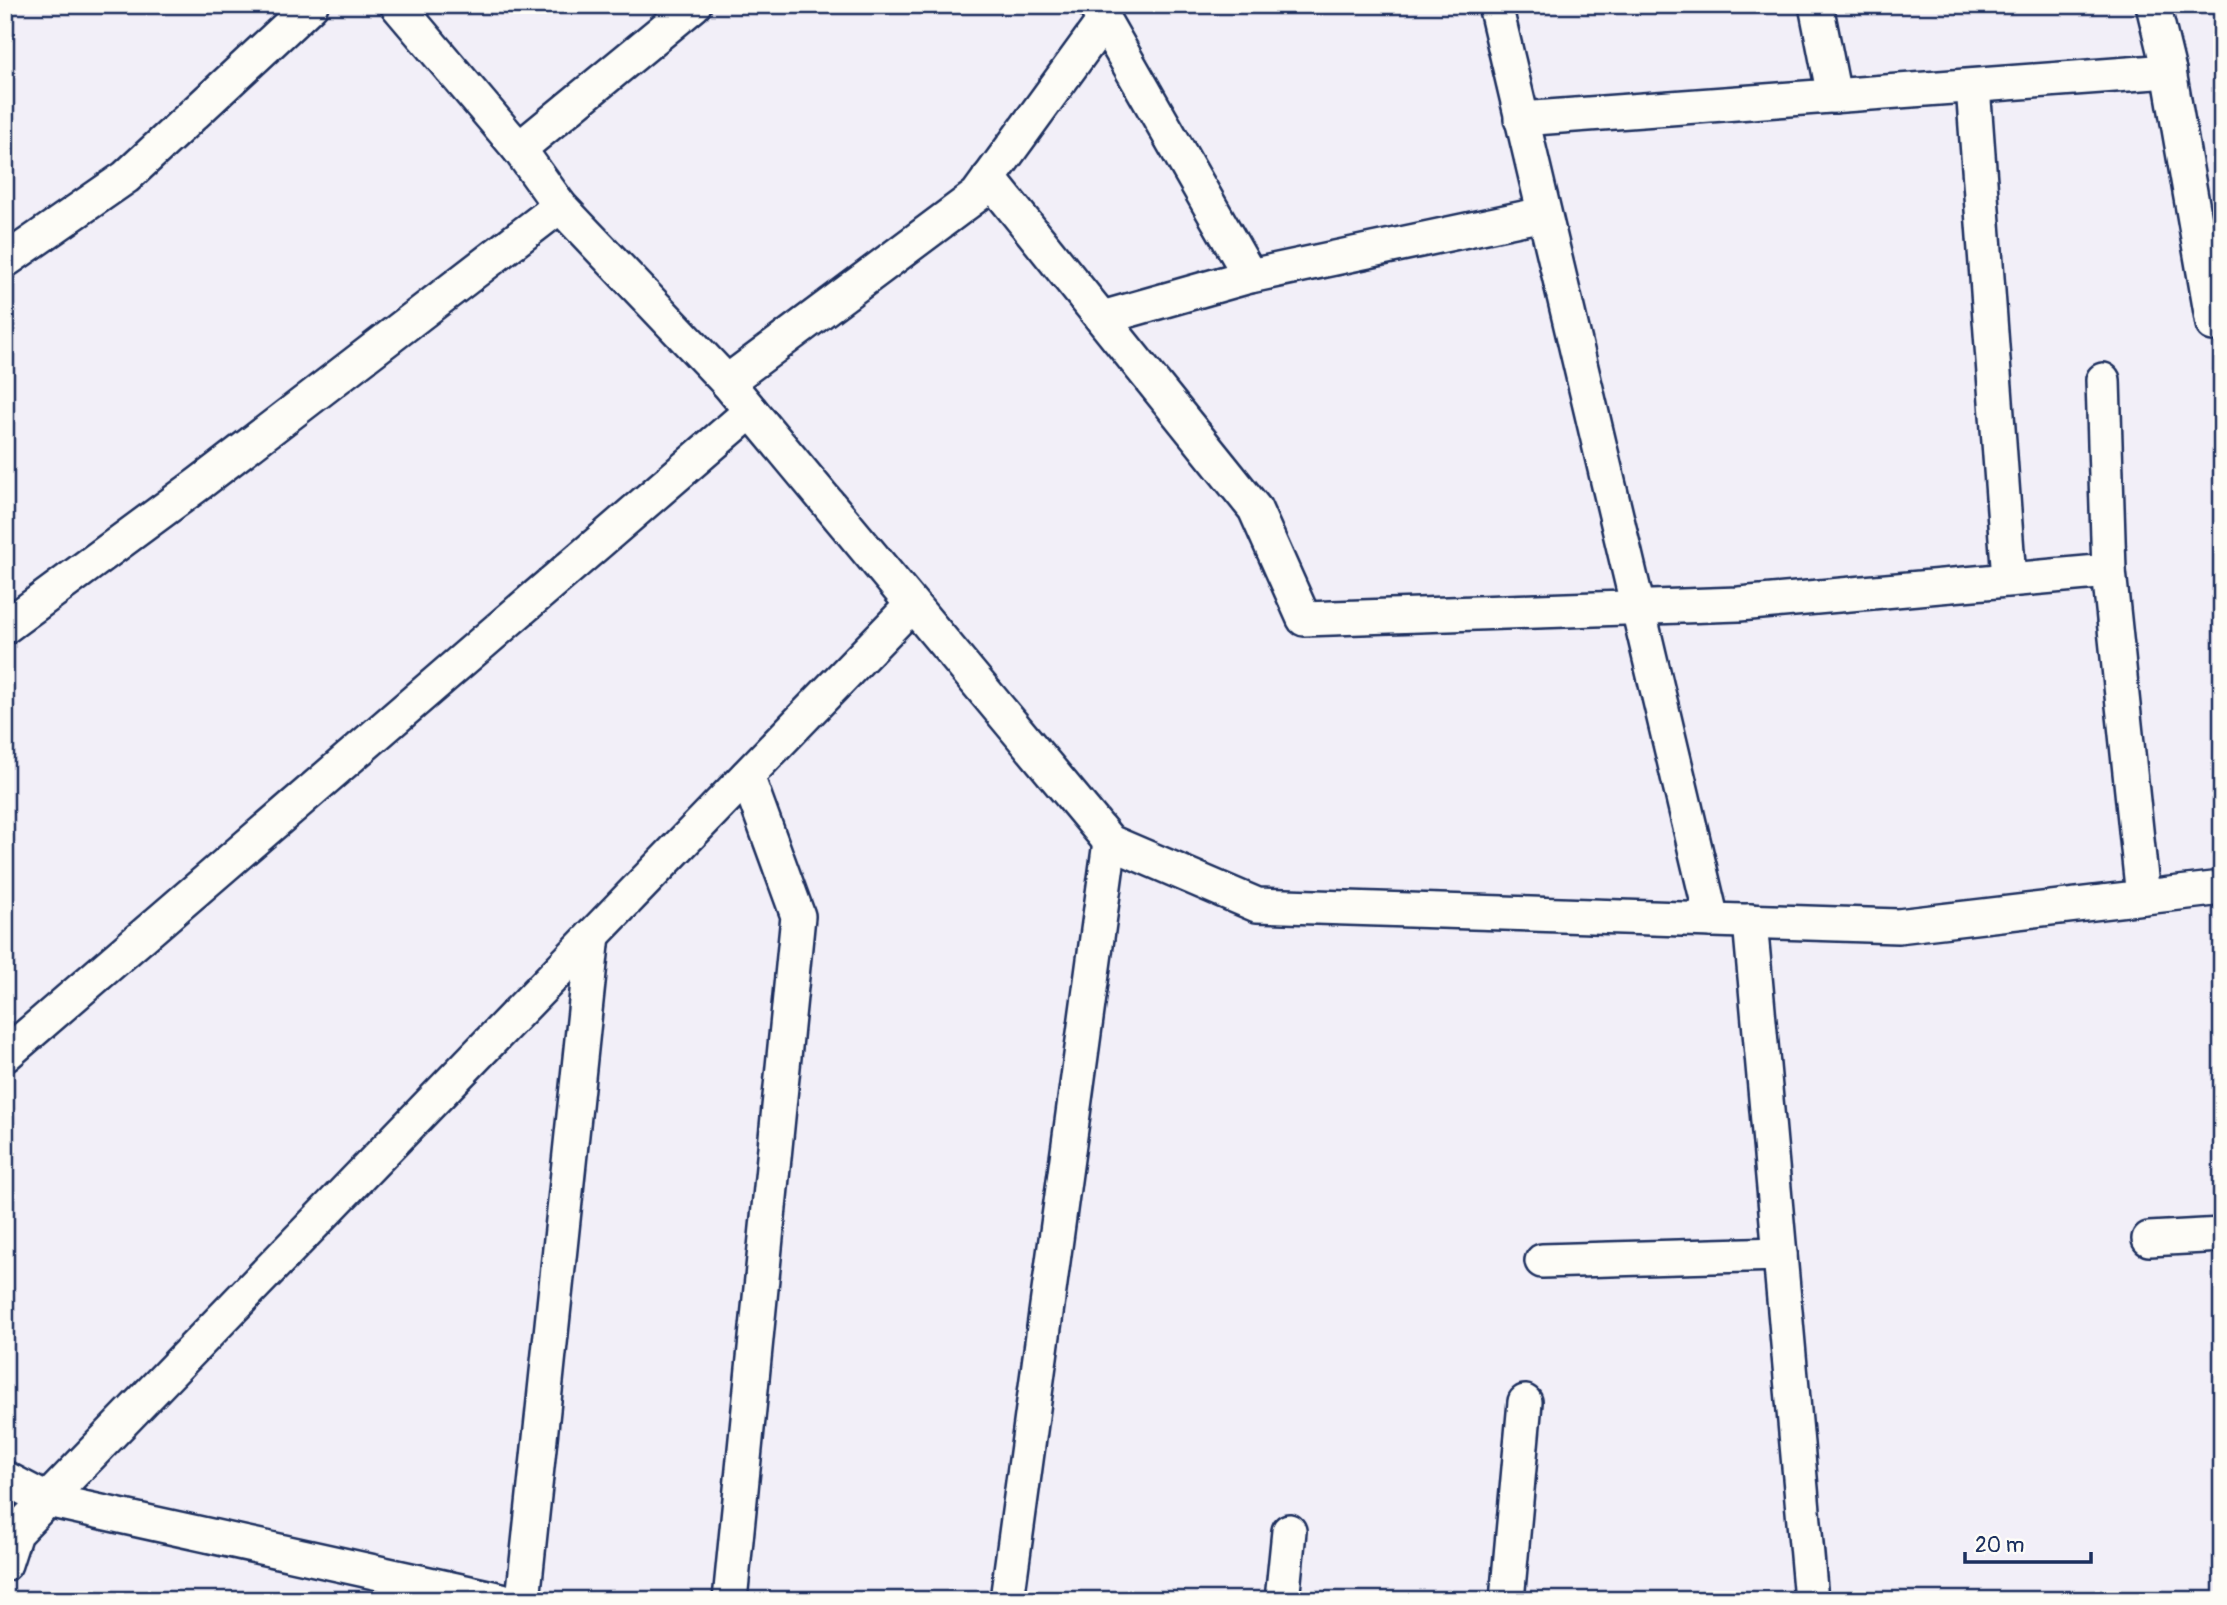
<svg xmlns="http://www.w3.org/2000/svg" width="2227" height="1605" viewBox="0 0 2227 1605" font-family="Pangolin,sans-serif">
  <rect width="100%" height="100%" fill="#f2eff8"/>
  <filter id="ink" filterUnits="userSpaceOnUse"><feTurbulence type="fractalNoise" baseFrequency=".0143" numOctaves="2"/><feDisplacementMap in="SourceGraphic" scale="14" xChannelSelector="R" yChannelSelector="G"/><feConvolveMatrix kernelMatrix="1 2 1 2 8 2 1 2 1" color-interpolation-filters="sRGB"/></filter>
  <g filter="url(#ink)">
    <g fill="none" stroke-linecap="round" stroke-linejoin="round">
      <g stroke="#1b2f5e" stroke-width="38">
        <g id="street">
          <path d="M397,5l122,144 41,57 167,176 383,460 147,63 641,21 324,-38"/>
          <path d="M1095,5l155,271"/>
          <path d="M1495,5l217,915"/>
          <path d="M1816,5l18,91"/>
          <path d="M2153,5l16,66 44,253"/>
          <path d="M1973,86l36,493"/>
          <path d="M1521,119l648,-48"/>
          <path d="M519,149l175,-144"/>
          <path d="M989,178l266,331 49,110 435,-15 370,-33"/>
          <path d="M5,261l121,-84 185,-172"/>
          <path d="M1102,318l148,-42 293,-62"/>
          <path d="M2103,380l6,191 34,326"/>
          <path d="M727,382l250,-187 126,-173"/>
          <path d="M5,627l195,-144 360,-277"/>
          <path d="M1750,921l61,679"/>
          <path d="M5,1055l746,-644"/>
          <path d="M2149,1239l73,-4"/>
          <path d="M1542,1261l238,-7"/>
          <path d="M5,1478l42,22 455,100"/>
          <path d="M5,1564l10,-31 897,-928"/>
          <path d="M523,1600l70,-665"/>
          <path d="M730,1600l68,-684 -51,-140"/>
          <path d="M1007,1600l103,-758"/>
          <path d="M1282,1600l7,-69"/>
          <path d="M1507,1600l18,-198"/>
        </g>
      </g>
      <use href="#street" stroke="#fdfcf7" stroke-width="33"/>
    </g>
  </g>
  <rect width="2227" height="1605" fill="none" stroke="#fdfcf7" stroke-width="28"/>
  <rect x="14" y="14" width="2199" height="1577" fill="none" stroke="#1b2f5e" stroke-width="2.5" filter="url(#ink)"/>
  <path d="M1965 1552v10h126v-10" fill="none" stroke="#1b2f5e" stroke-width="3.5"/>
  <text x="1975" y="1552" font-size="21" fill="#1b2f5e" stroke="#fdfcf7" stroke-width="5" paint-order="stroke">20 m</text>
</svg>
